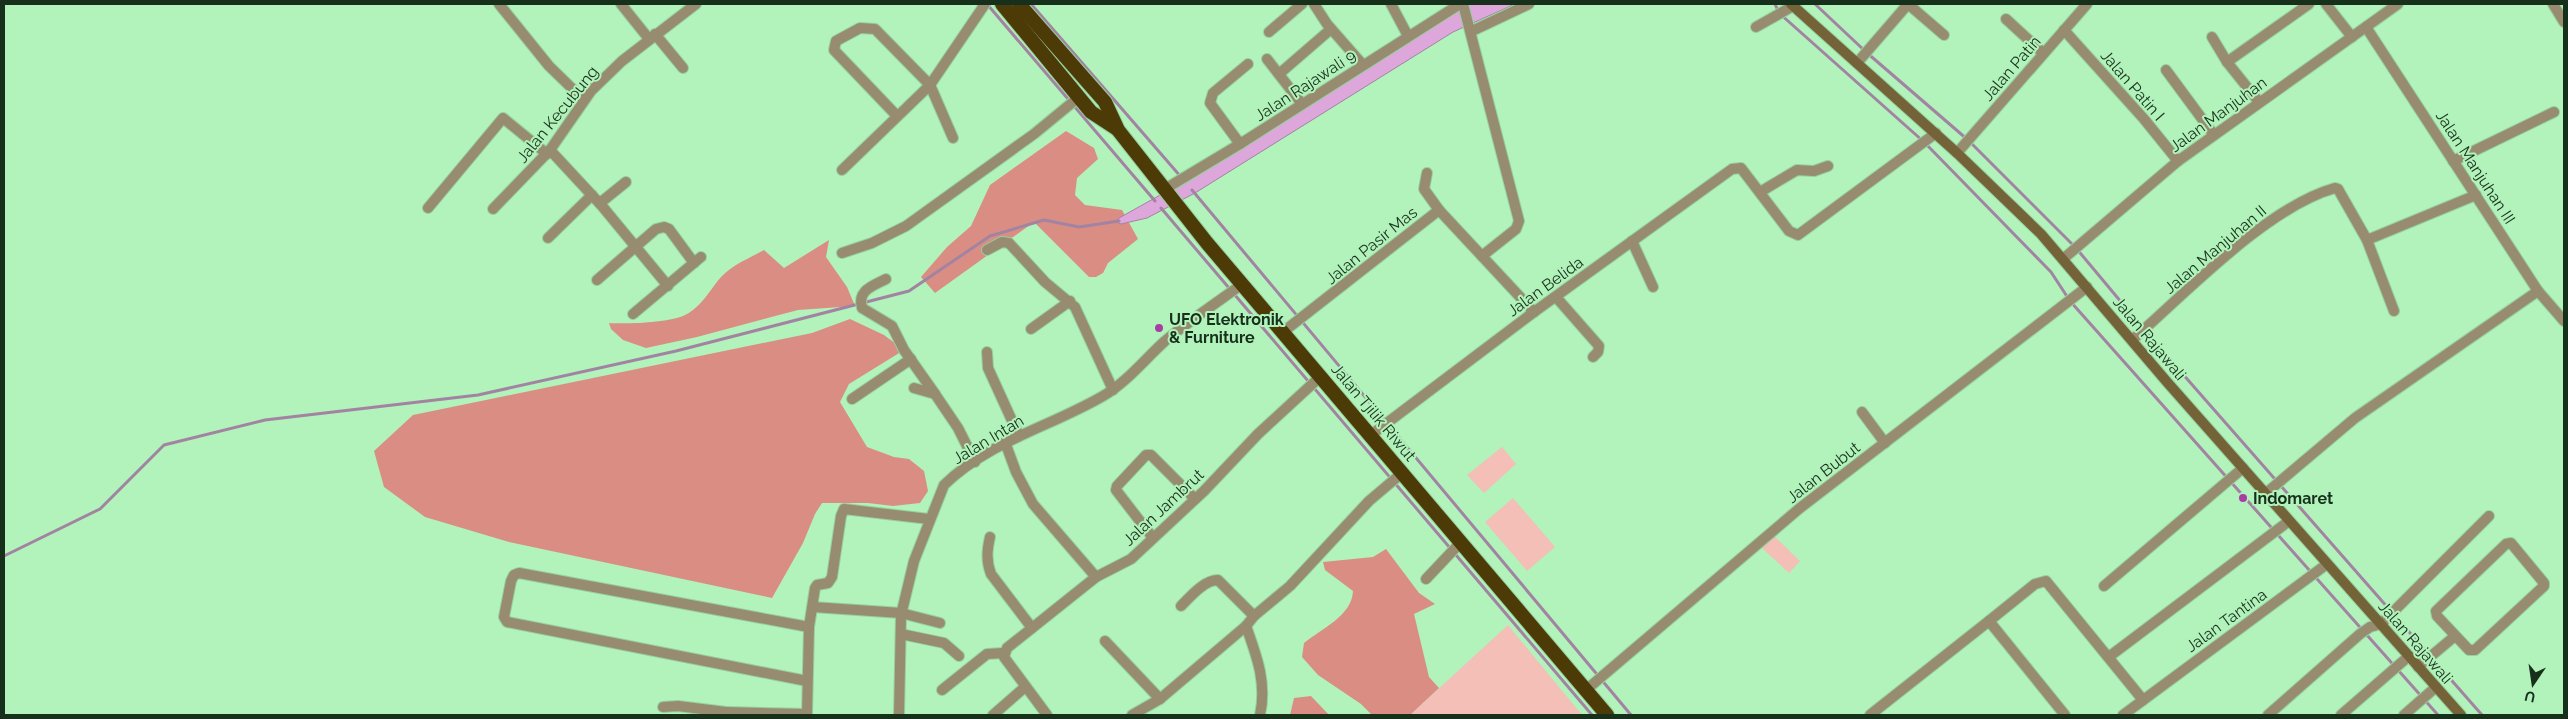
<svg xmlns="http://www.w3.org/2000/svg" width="2568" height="719" viewBox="0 0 2568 719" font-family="Raleway,sans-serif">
  <rect width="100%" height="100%" fill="#b2f2bb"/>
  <g fill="#f3bfb7">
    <path d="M1502,447l14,17 -32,29 -17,-18z"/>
    <path d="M1513,498l42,49 -28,24 -42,-49z"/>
    <path d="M1774,536l26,25 -11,12 -27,-25z"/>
    <path d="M1508,625l74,90h-172z"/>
  </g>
  <g fill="#da8e83">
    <path d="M1066,131l28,17 4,11 -21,19 -2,17 10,10 37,5 16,29 -30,24 -5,10 -7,4h-7l-55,-55 -99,71 -14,-16 26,-30 24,-21 19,-41z"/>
    <path d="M829,240l-3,17 21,30 8,19 -57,4 -101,27 -51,11 -23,-8 -12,-11 -2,-6c19,1 59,0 76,-8 17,-8 25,-26 37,-39 12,-12 28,-18 42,-26l20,18z"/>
    <path d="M850,319l34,16 20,15 -55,34 -9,18 27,45 27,10 15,2 15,12 4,20 -8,12 -27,3 -25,-3h-46l-7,11 -12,29 -31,55 -263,-56 -84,-25 -41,-30 -10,-36 39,-36 399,-82z"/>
    <path d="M1386,549l33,44 16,11 -21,10 15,63 10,11 -29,27h-38l-11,-11 -43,-29 -16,-18 2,-14c17,-14 48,-27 49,-52l-28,-21 -2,-8 50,-5z"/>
    <path d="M1311,696l18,19h-39l4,-17z"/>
  </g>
  <path fill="#dea7db" stroke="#a283a2" d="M1470,4h45l-62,28 -258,161 -48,25 -26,6 -5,-2 3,-4 68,-38 255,-163z"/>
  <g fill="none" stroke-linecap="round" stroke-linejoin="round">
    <g stroke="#a283a2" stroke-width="3">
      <path d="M987,4l168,197"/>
      <path d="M1031,4l150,173"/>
      <path d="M1775,4l4,9 145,129 127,130 19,29 368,414"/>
      <path d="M1815,4l51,48 102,88 108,108 76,91 330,376"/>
      <path d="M1192,190l439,525"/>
      <path d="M1161,208l431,507"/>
      <path d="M4,556l96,-47 64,-64 101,-25 213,-25 198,-44 233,-60 81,-55 54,-16 35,7 40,-6"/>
    </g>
    <g stroke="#96cf9e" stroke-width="12">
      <g id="minor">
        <path d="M499,4l50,62 35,34"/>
        <path d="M621,4l28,35"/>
        <path d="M1314,4l13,20 36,41"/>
        <path d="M1391,4l17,32"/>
        <path d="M1463,4l56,217 -3,8 -34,27"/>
        <path d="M1908,4l36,31"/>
        <path d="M2326,4l26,33"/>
        <path d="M2553,4l11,18"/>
        <path d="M2006,19l37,34"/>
        <path d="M1756,27l37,-21"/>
        <path d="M2366,27l172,264 26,30"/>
        <path d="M2064,30l80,89 34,42"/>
        <path d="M1472,31l57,-27"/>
        <path d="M1269,32l33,-28"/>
        <path d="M655,34l28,34"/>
        <path d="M2212,37l15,25 32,40"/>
        <path d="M1267,59l35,45"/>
        <path d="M2227,62l82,-58"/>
        <path d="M1857,63l51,-59"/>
        <path d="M2166,70l48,65"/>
        <path d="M1279,74l52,-45"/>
        <path d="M897,116l-63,-66 2,-9 24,-13 15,1 55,56 23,53"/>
        <path d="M1240,144l-30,-41 3,-10 35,-29"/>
        <path d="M550,150l52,56 66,80"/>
        <path d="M1957,153l130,-149"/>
        <path d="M2453,161l101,-49"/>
        <path d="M842,170l88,-85 55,-81"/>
        <path d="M1427,173l-3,16 15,21"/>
        <path d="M1165,189l75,-45 220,-140"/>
        <path d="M1760,192l37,-22 17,1 14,-5"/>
        <path d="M600,203l26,-21"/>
        <path d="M428,208l75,-90 44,36"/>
        <path d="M493,209l57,-59 41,-59 31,-30 74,-57"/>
        <path d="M548,238l44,-43"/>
        <path d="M2367,240l109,-45"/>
        <path d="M1632,241l21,46"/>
        <path d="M987,250l15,-8 7,1 36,39 30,25 38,83"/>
        <path d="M842,253l30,-10 34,-17 128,-92 45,-37"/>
        <path d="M886,279c-13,7 -29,11 -24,29l30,18 12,24 31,44"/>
        <path d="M597,280l59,-51 8,-2 5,2 25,34"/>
        <path d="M1556,297l43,49 -1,6 -5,5"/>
        <path d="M633,314l68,-57"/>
        <path d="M1031,329l39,-28"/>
        <path d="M1283,332l156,-122 95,102"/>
        <path d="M2132,340c54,-47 135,-133 203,-152l3,1 29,51 27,71"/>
        <path d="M987,352l1,16 31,68"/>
        <path d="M914,388l21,6 23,34 17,34"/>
        <path d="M852,399l59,-40"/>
        <path d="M1862,412l23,31"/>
        <path d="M1371,435l163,-123 198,-143 9,-1 48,63 9,4 138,-102"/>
        <path d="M1005,442l11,30 17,32 63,73"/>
        <path d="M2265,494l90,-76 183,-127"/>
        <path d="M990,537c-3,13 -4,24 1,37l41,54"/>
        <path d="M1153,538l-37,-48 1,-4 29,-31h5l44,44"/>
        <path d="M2511,543l33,40v3l-69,64h-6l-32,-34 -1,-5 70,-67z"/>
        <path d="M1426,579l35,-37"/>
        <path d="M2104,586l139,-118"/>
        <path d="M1181,606c9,-9 23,-26 37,-26l36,36"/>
        <path d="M813,607l88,6 39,10"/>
        <path d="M1989,621l46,-37 11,-3 97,119"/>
        <path d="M1246,626c11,31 21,57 14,89"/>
        <path d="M901,634l43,9 15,13"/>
        <path d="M1105,641l55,58"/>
        <path d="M2110,656l179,-135"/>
        <path d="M2418,667l37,-31"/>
        <path d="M807,681l-300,-59 -3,-5 7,-36 3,-6 5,-2 290,54"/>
        <path d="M942,690l45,-36 16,-1"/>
        <path d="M1586,690l214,-182 287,-221"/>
        <path d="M663,707l15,-1 48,6"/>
        <path d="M725,715l1,-3 81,2"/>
        <path d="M807,715l2,-88 6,-39 2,-3 11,-2 4,-6 9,-61 3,-7 85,10"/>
        <path d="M899,715l2,-100 13,-54 30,-76c45,-44 106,-58 159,-89 23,-13 42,-37 62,-55 24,-20 51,-38 76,-56"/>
        <path d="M993,715l32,-28"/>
        <path d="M1047,715l-43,-58 3,-9 89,-71 35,-18 73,-68 54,-57 63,-58"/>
        <path d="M1132,715l28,-16 86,-73 8,-10 36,-30 79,-85 33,-28"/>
        <path d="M1870,715l119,-94 76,94"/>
        <path d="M2123,715l204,-151"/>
        <path d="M2268,715l92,-81 10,-7 11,-3 108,-108"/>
        <path d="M2341,715l68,-59"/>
        <path d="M2404,715l32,-28"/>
      </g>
    </g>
    <g stroke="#96cf9e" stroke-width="12">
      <path id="tertiary" d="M2063,259l115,-98 220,-157"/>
    </g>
    <g stroke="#96cf9e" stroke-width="12">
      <path id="secondary" d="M1791,4l166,149 84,81 126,148 294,333"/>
    </g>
    <g stroke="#96cf9e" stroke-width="16">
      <g id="trunk">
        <path d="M1002,4l89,108 26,17"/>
        <path d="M1019,4l86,98 13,28 89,113 400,472"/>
      </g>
    </g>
    <use href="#minor" stroke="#978c6f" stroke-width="10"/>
    <use href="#tertiary" stroke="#978c6f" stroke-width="10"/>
    <use href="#secondary" stroke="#746338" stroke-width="10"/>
    <use href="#trunk" stroke="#4c3b07" stroke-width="14"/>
  </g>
  <g fill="#a53fa3" stroke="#b2f2bb" stroke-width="2">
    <circle cx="1159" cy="328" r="5"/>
    <circle cx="2243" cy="498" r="5"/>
  </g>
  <g text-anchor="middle" stroke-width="4" stroke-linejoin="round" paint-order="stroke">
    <g font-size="16" fill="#17301c" stroke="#b2f2bb">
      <text transform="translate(2011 68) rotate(-49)" y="6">Jalan Patin</text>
      <text transform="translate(1305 85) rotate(-33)" y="6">Jalan Rajawali 9</text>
      <text transform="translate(2133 85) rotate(49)" y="6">Jalan Patin I</text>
      <text transform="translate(557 114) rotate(-51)" y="6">Jalan Kecubung</text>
      <text transform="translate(2218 114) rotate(-36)" y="6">Jalan Manjuhan</text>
      <text transform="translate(2476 167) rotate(57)" y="6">Jalan Manjuhan III</text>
      <text transform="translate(1371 245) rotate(-39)" y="6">Jalan Pasir Mas</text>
      <text transform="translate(2215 249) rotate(-40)" y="6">Jalan Manjuhan II</text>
      <text transform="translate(1545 286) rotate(-36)" y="6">Jalan Belida</text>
      <text transform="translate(2150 338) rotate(50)" y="6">Jalan Rajawali</text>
      <text transform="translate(1374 412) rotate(50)" y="6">Jalan Tjilik Riwut</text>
      <text transform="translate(988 439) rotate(-31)" y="6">Jalan Intan</text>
      <text transform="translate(1823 472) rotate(-38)" y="6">Jalan Bubut</text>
      <text transform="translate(1163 507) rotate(-43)" y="6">Jalan Jambrut</text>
      <text transform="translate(2226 620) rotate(-36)" y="6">Jalan Tantina</text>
      <text transform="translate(2416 642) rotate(49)" y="6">Jalan Rajawali</text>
    </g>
    <g font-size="16" font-weight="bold" fill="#17301c" stroke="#b2f2bb" text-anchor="start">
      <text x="1169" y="325">UFO Elektronik<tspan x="1169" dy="18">&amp; Furniture</tspan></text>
      <text x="2253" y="504">Indomaret</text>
    </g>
  </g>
  <rect width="2568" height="719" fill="none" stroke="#17301c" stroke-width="10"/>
  <g transform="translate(2533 684) rotate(193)" stroke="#b2f2bb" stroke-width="4" paint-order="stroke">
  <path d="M0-4L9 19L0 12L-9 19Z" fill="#17301c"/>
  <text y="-8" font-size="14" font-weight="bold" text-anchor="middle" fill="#17301c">U</text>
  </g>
</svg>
